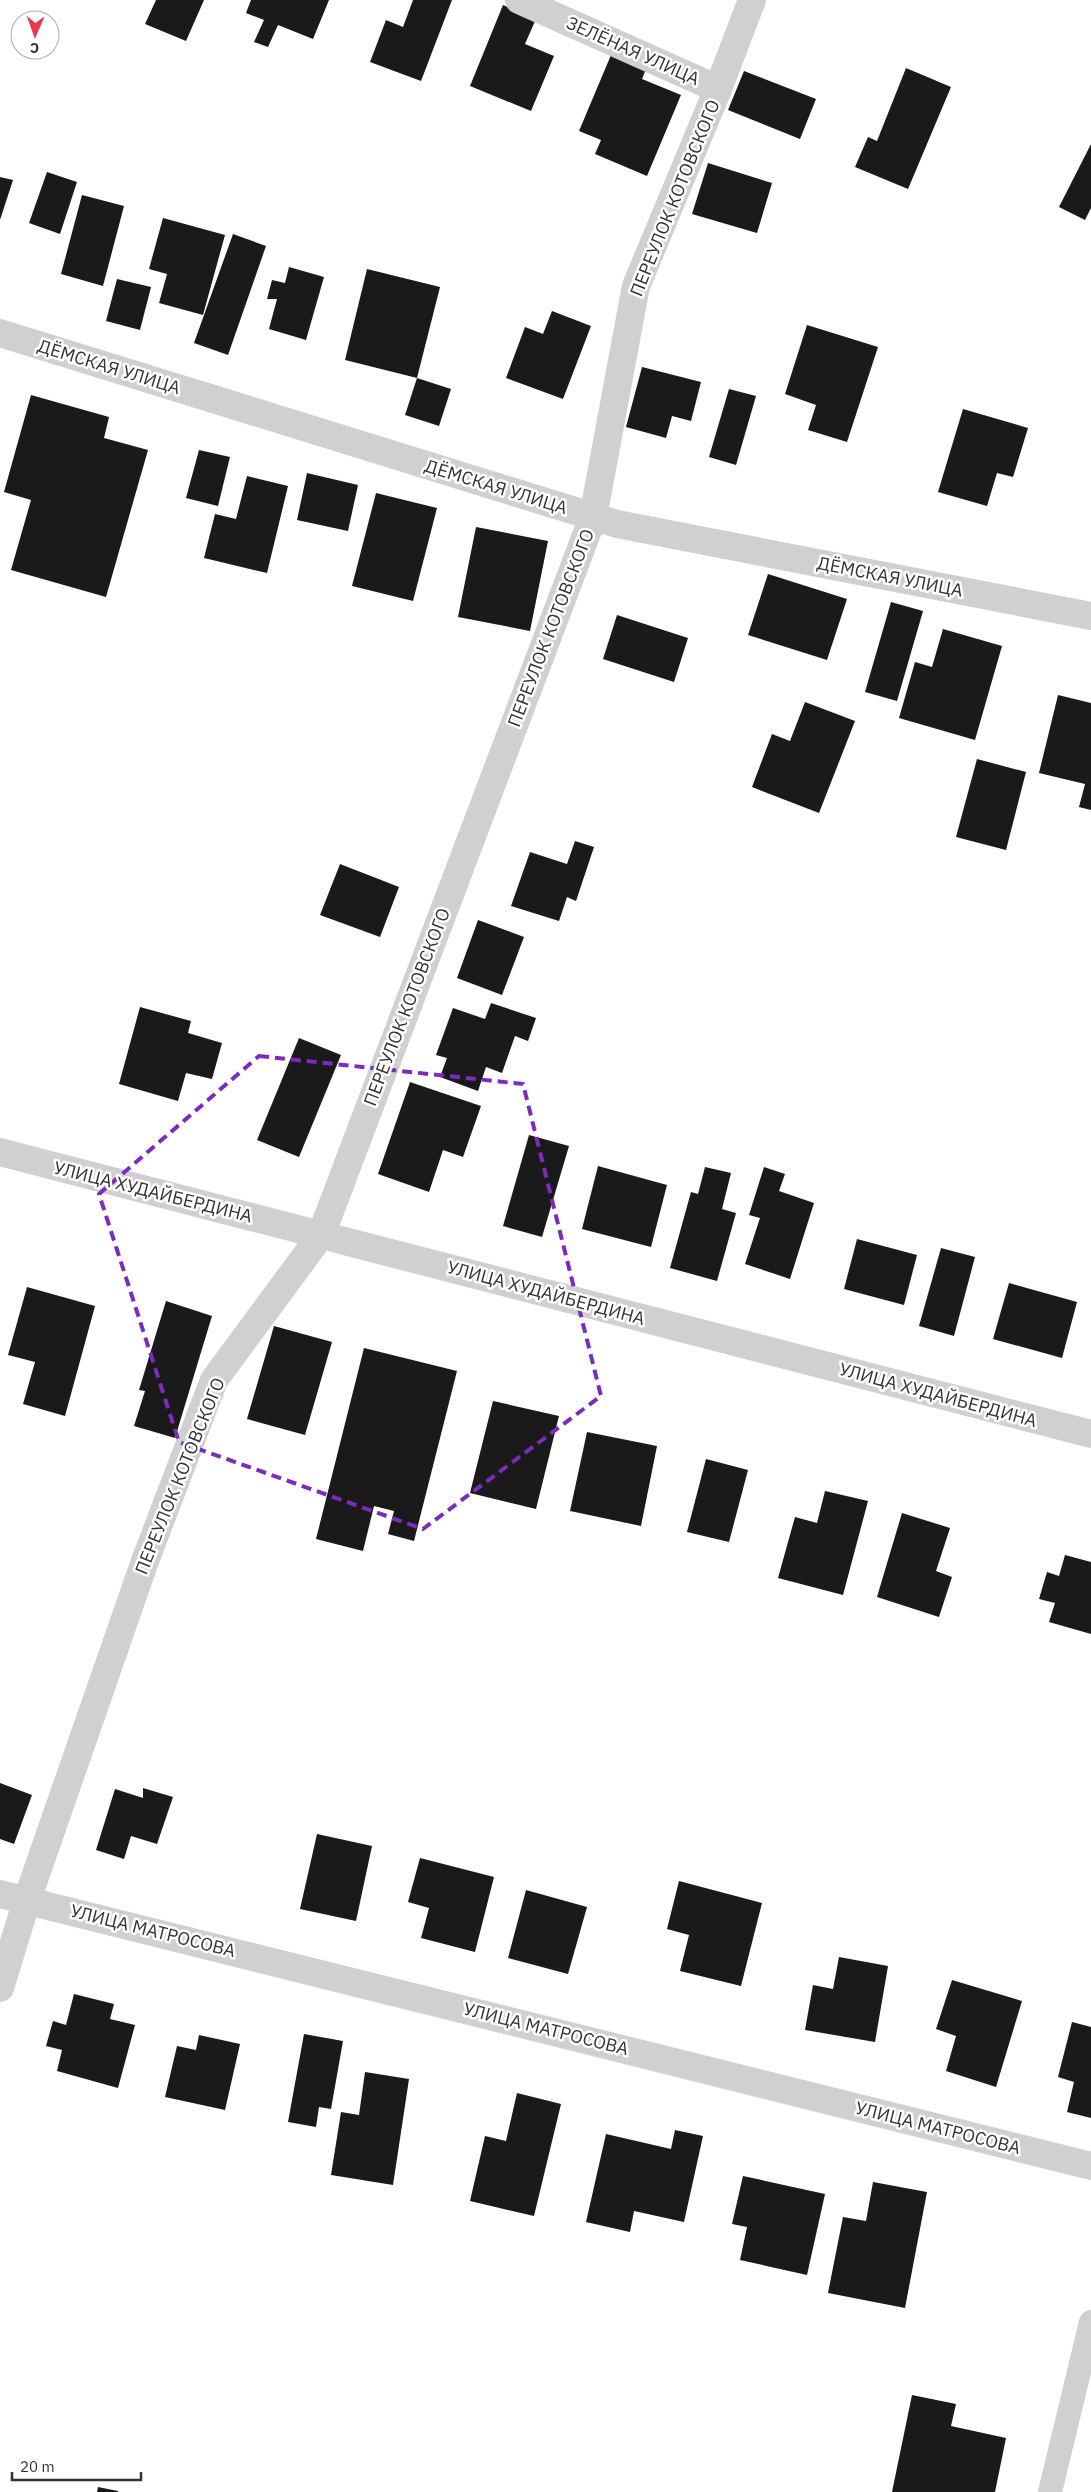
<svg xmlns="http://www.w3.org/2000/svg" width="1091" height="2492" viewBox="0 0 1091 2492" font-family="'IBM Plex Sans',sans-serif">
  <rect width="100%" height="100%" fill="#fff"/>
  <g fill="#1a1a1a">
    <path d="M156,0h48l-18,41 -41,-17z"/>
    <path d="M251,0h78l-16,39 -35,-14 -10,22 -14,-5 10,-22 -18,-7z"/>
    <path d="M413,0h39l-31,81 -51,-19 16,-42 17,7z"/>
    <path d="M503,5l33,14 -11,25 29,12 -23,55 -61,-25z"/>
    <path d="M611,55l35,14 -4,10 39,16 -34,81 -52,-22 6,-14 -22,-9z"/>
    <path d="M906,68l45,19 -43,102 -53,-22 13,-30 9,4z"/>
    <path d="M744,71l72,28 -16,40 -72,-29z"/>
    <path d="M1091,144v64l-6,12 -26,-13z"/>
    <path d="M708,163l64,20 -15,50 -65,-19z"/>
    <path d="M47,172l30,10 -17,52 -31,-11z"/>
    <path d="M0,177l13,3 -13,40z"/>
    <path d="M82,195l42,11 -21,80 -42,-12z"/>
    <path d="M163,218l62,17 -22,80 -44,-12 8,-29 -18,-5z"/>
    <path d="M233,234l33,12 -38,109 -34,-12z"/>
    <path d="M289,267l35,10 -18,63 -37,-11 8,-30h-10l5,-19 13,3z"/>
    <path d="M367,269l73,18 -23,91 -72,-18z"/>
    <path d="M117,279l34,8 -11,43 -34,-9z"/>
    <path d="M552,311l39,15 -28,73 -57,-21 19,-51 18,7z"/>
    <path d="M807,325l71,22 -31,95 -39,-12 8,-25 -31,-11z"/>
    <path d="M642,367l59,15 -10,39 -19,-5 -6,22 -40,-11z"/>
    <path d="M417,378l34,11 -12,37 -34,-11z"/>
    <path d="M729,389l27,7 -20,69 -27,-8z"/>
    <path d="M31,395l78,22 -5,21 44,12 -42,147 -95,-27 20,-70 -27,-8z"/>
    <path d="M963,409l65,19 -15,49 -16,-4 -10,33 -49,-14z"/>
    <path d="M199,450l31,7 -12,49 -32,-8z"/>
    <path d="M307,473l51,12 -10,46 -51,-11z"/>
    <path d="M247,476l41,10 -21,87 -63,-15 11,-44 21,5z"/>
    <path d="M376,493l61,15 -24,93 -61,-15z"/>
    <path d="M476,527l72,14 -18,90 -72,-14z"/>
    <path d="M768,574l79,25 -20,61 -79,-25z"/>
    <path d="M891,602l32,9 -26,90 -32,-9z"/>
    <path d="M617,615l71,23 -14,44 -71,-23z"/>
    <path d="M943,629l59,17 -27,94 -76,-22 16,-56 17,5z"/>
    <path d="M1058,695l33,8v107l-12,-3 6,-23 -46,-11z"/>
    <path d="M805,702l50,19 -36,92 -67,-26 20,-53 18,7z"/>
    <path d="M977,759l49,13 -20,78 -50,-13z"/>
    <path d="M575,841l19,6 -18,54 -9,-4 -8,24 -48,-15 19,-54 37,12z"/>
    <path d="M340,864l59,23 -19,50 -60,-22z"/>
    <path d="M478,920l46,17 -22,58 -45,-17z"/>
    <path d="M491,1003l45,15 -8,23 -13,-5 -13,37 -16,-6 -8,24 -38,-14 7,-19 -11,-3 17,-47 32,11z"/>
    <path d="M140,1007l51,14 -3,12 34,10 -10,36 -26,-6 -8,28 -59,-17z"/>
    <path d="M299,1038l42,17 -42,102 -42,-17z"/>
    <path d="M410,1082l71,24 -18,51 -20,-7 -14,42 -51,-18z"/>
    <path d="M529,1135l40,11 -27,91 -39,-11z"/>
    <path d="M598,1166l69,19 -16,62 -69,-18z"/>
    <path d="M705,1167l26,6 -9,36 14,4 -19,68 -47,-13 21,-76 7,2z"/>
    <path d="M764,1167l21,7 -6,17 35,12 -24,76 -45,-15 15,-46 -11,-3z"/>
    <path d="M857,1239l60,16 -13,50 -60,-16z"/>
    <path d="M941,1248l34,9 -21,79 -35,-10z"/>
    <path d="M1009,1283l68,19 -15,56 -69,-19z"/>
    <path d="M27,1287l68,19 -30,110 -42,-12 12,-42 -27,-7z"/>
    <path d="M166,1301l46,15 -37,122 -41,-12 11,-35 -6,-1z"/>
    <path d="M274,1326l58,16 -27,93 -58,-16z"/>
    <path d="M364,1348l93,23 -43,170 -26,-7 6,-23 -20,-5 -11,45 -47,-12z"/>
    <path d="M493,1401l66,15 -23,93 -66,-16z"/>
    <path d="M587,1432l70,14 -16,80 -71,-15z"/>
    <path d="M706,1459l42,11 -19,72 -42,-10z"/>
    <path d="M825,1491l43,10 -25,94 -65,-17 17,-61 22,6z"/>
    <path d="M902,1513l48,15 -14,43 16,6 -13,40 -62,-20z"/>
    <path d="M1065,1555l26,7v72l-42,-12 6,-19 -16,-4 8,-27 12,4z"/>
    <path d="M0,1783l32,12 -18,49 -14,-5z"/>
    <path d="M143,1788l30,9 -16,47 -26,-8 -7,23 -28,-9 19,-61 28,9z"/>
    <path d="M317,1834l55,12 -16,75 -56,-12z"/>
    <path d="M420,1858l74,19 -19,75 -54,-14 8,-30 -21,-6z"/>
    <path d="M679,1881l83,22 -21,83 -61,-15 9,-36 -22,-6z"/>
    <path d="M526,1890l61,17 -19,67 -60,-16z"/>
    <path d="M839,1957l49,9 -13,76 -70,-12 8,-45 20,4z"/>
    <path d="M952,1980l70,21 -26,86 -50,-16 10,-35 -20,-7z"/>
    <path d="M74,1994l40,10 -4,15 25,6 -17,63 -61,-17 5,-21 -16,-4 7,-25 13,4z"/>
    <path d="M1072,2022l19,5v91l-24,-6 7,-30 -16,-5z"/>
    <path d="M304,2034l39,7 -12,68 -12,-2 -3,20 -28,-5z"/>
    <path d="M199,2035l41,9 -15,66 -60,-13 12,-51 19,4z"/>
    <path d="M365,2072l44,7 -16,106 -62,-10 10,-63 18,3z"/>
    <path d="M517,2093l44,11 -27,112 -64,-15 15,-65 21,5z"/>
    <path d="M675,2130l28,6 -19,86 -50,-11 -4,21 -44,-10 20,-88 65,15z"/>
    <path d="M743,2176l82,18 -18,81 -67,-15 7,-33 -15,-3z"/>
    <path d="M873,2182l54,10 -22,116 -77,-15 15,-76 23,4z"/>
    <path d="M912,2395l44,9 -5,22 55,12 -11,54h-103z"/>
    <path d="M98,2487l20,4v1h-21z"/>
  </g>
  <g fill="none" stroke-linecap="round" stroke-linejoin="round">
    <path stroke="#d0d0d0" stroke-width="24" d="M1050,2492l41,-170"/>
    <g stroke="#d0d0d0" stroke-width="28">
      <path d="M519,0l199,89"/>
      <path d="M0,333l617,191 474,92"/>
      <path d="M0,1152l1091,282"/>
      <path d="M0,1894l1091,272"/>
      <path d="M0,1988l27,-88 118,-339 69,-181 107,-145 272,-718 43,-231 82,-197 34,-89"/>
    </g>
  </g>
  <path fill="none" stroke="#7b2cbf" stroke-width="4" stroke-dasharray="10 6" stroke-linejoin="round" d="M259,1056l264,28 78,312 -178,133 -244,-87 -80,-248z"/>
  <g text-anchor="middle" stroke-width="5" stroke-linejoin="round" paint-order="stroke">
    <g font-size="18" fill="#333" stroke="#fff">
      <text transform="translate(633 51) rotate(24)" y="6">ЗЕЛЁНАЯ УЛИЦА</text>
      <text transform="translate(675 198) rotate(-68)" y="6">ПЕРЕУЛОК КОТОВСКОГО</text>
      <text transform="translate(109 367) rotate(17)" y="6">ДЁМСКАЯ УЛИЦА</text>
      <text transform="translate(496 487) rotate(17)" y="6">ДЁМСКАЯ УЛИЦА</text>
      <text transform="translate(890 577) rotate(11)" y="6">ДЁМСКАЯ УЛИЦА</text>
      <text transform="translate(551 628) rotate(-69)" y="6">ПЕРЕУЛОК КОТОВСКОГО</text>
      <text transform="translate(407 1007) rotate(-69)" y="6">ПЕРЕУЛОК КОТОВСКОГО</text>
      <text transform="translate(153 1192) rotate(14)" y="6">УЛИЦА ХУДАЙБЕРДИНА</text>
      <text transform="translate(546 1293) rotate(15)" y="6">УЛИЦА ХУДАЙБЕРДИНА</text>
      <text transform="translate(938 1395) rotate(15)" y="6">УЛИЦА ХУДАЙБЕРДИНА</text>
      <text transform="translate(180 1476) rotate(-68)" y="6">ПЕРЕУЛОК КОТОВСКОГО</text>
      <text transform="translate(153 1931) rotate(14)" y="6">УЛИЦА МАТРОСОВА</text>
      <text transform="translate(546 2029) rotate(14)" y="6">УЛИЦА МАТРОСОВА</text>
      <text transform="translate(938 2128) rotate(14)" y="6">УЛИЦА МАТРОСОВА</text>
    </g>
  </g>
  <g transform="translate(35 35) rotate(182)"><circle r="24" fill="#ffffff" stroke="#adadad"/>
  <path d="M0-4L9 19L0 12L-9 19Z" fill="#e8374f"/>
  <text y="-8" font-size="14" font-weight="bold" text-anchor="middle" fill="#333333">С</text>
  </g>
  <path d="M12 2472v8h129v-8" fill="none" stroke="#333333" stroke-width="2.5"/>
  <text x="20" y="2472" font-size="15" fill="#333333" stroke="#ffffff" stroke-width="4" paint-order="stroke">20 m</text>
</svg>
